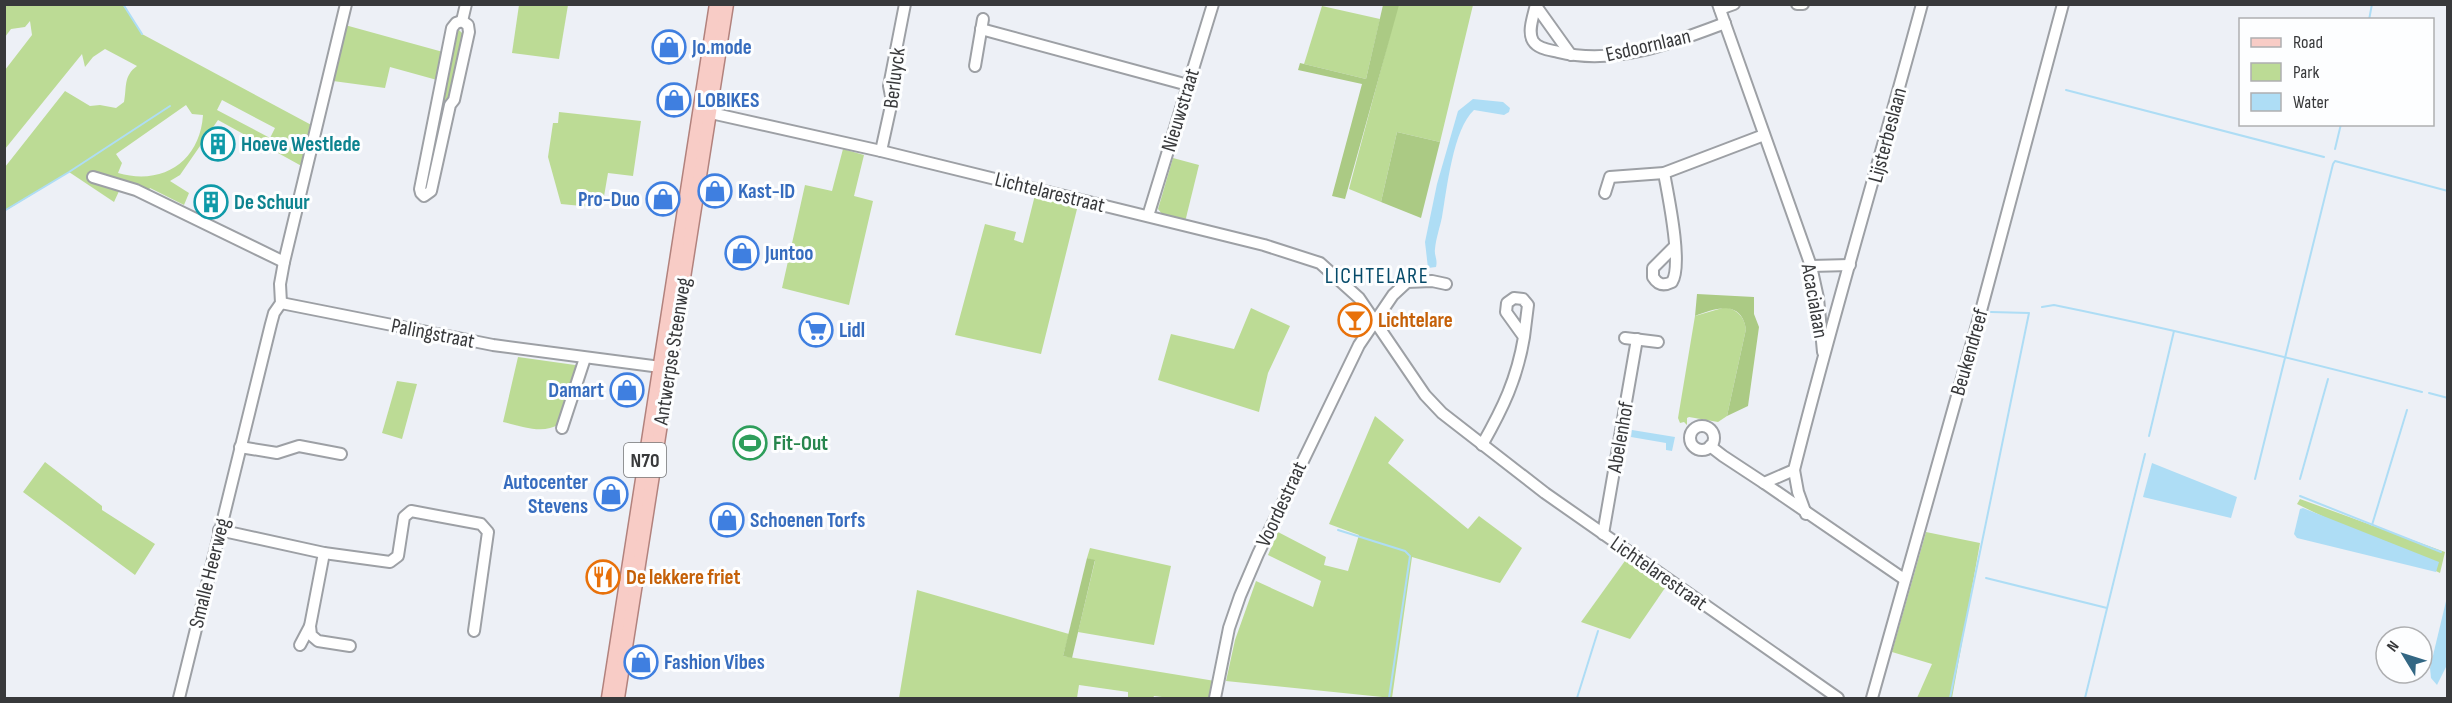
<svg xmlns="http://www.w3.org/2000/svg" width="2452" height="703" viewBox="0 0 2452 703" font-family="'Sofia Sans Condensed',sans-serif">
  <rect width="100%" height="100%" fill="#edf0f6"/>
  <g fill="#bcdb95" fill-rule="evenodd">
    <path d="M5,5h118l19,29 175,94 -10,41 -89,-49 -38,55 -10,6 19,12 -5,12 -34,-17 -4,7 -26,-6 -6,13 -45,-30 -64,39v-44l60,-76 25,15 10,-1 16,3 8,-6c3,-14 -1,-26 13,-36l-32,-17 -12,8 -8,10 -3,-13 -77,95v-79l27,-35 -2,-14 -5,6 -14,2 -6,8zM222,100l53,28 -5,10 -53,-28zM186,105l6,9 11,1c-3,46 -40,71 -85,58l4,-10 -6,-9z"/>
    <path d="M519,5h49l-9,54 -47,-6z"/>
    <path d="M1398,5h75l-33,137 -43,-10 -16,70 -32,-13z"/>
    <path d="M1322,6l58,13 -14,60 -62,-15z"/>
    <path d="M345,25l98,27 -6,28 -47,-13 -5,21 -52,-7z"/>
    <path d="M458,29l5,5 -14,67h-8l13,-70z"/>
    <path d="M559,112l82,9 -8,55 -25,-3 -6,35 -41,-4 -13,-47 5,-34h5z"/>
    <path d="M843,149l21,6 -10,41 19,5 -24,104 -67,-17 23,-103 27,6z"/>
    <path d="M1173,158l26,7 -14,57 -23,-8 -4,-5z"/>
    <path d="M1035,195l43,10 -37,149 -86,-19 30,-111 31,8 -2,8 9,3z"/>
    <path d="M1726,307c12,4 18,9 20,22l-19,87 -9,6 -29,-5 -2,1v7l-3,-3 -4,1 -2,-5 17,-102z"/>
    <path d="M1251,308l39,18 -22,47 -9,39 -101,-32 13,-46 63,15z"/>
    <path d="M518,357l57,8 2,6 -18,53c-16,11 -38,2 -56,-2z"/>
    <path d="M397,381l20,3 -15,55 -20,-6z"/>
    <path d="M1375,416l29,24 -16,23 80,66 11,-13 43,32 -22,35 -88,-26 -20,141 -166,-17 9,-41 21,-59 57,26 8,-26 -53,-26 10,-23 48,25 -2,8 24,6 11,-36 -30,-11z"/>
    <path d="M45,462l57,44v4l53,34 -20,31 -112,-83z"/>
    <path d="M2300,499l145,53 -5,21 -143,-69z"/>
    <path d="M1926,532l54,11 -28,155h-35l15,-34 -40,-12z"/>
    <path d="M1090,548l81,18 -17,79 -76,-13 17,-71 -8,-3z"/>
    <path d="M1627,558l40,27 -37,54 -49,-17z"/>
    <path d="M917,590l152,44 -6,22 152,25 -3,17h-42l-16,-2 -1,2h-25v-6l-49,-7 -2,13h-178z"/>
  </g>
  <g fill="#abca84">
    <path d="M1383,5h16l-54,194 -13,-3 30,-112 -64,-14 2,-7 66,16z"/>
    <path d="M1397,132l43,10 -19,76 -40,-16z"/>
    <path d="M1697,294l57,3v17l5,13 -11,79 -21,10 19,-87c-5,-30 -31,-21 -51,-13z"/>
    <path d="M1087,558l8,2 -23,98 -9,-2z"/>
  </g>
  <g fill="#aeddf5">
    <path d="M1473,99l30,3 7,6 -1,4 -5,3 -30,-5c-21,19 -27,79 -32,107 -2,10 -6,21 -7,32 -1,7 3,10 1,18l-8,1 -3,-26 12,-58 21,-73z"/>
    <path d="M1632,430l43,7 -3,14 -6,-1v-7l-35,-6z"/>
    <path d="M2152,463l85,34 -6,21 -88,-21z"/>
    <path d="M2303,508l136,54 -3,10 -139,-34 -3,-4 6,-25z"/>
    <path d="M2447,597v68l-10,20 -6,-7 -1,-10z"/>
  </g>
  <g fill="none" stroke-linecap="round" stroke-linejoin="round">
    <g stroke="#aeddf5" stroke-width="2">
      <path d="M123,4l19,30"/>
      <path d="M2369,20l3,-16"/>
      <path d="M2066,90l258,67"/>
      <path d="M2335,149l6,-25"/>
      <path d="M4,211l65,-39 101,-66"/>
      <path d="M2042,307l12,-2c123,25 246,55 368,87"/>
      <path d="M2429,393l19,5"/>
      <path d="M2149,436l25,-105"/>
      <path d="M2255,479l78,-315 2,-3 113,30"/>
      <path d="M2300,479l28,-100"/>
      <path d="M2300,496l141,56"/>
      <path d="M2372,525l35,-115"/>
      <path d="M1338,530l67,21 5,5 -21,142"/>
      <path d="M1986,578l121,30"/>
      <path d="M1577,698l21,-67"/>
      <path d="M1950,698l79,-385 -38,-1"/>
      <path d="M2085,698l60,-244"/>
    </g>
    <g stroke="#9da0a5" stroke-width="14">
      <g id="minor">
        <path d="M1536,4c-2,11 -9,27 -3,37 5,8 17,9 25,11 57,14 114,-9 167,-29"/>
        <path d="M1718,4l93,262 7,32 5,54"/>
        <path d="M1797,4h6"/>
        <path d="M1536,6l35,49"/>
        <path d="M1720,9l14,-5"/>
        <path d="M462,21l6,4 1,7 -15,68 -4,5 -19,86 -7,5 -3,-3 -1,-4 32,-161 4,-5z"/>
        <path d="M462,21l4,-17"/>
        <path d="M981,29l207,56"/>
        <path d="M975,66l8,-47"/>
        <path d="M702,111l179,40 310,76 73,18 56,18 39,35 66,97 17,18 103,80 293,205"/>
        <path d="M881,151l11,-50 -3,-15 16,-82"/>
        <path d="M1664,173c4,22 19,92 8,109 -8,4 -14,3 -19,-5v-9l22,-22"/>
        <path d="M93,177l43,13 148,72"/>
        <path d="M1605,193l5,-16 54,-4 100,-38"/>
        <path d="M1148,216l65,-212"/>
        <path d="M1811,266l39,-1"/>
        <path d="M281,303l212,42 175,23"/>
        <path d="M1625,338l33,4"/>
        <circle cx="1702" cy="438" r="12"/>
        <path d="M562,428l23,-70"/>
        <path d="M1482,445c21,-37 35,-66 42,-108l-18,-25 1,-9 7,-5 9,1 5,6 -4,32"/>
        <path d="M1710,446l13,10 41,27 30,-13c39,-156 86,-310 128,-466"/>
        <path d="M240,447l37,6 22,-7 42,8"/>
        <path d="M1794,470l4,22 8,22"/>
        <path d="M1764,483l140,96"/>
        <path d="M219,530l105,23 66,9 8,-6 6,-39 7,-6 70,13 7,8 -14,99"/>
        <path d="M1603,534l34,-195"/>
        <path d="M324,553l-14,73 1,9 7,6 32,5"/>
        <path d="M300,645l10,-19"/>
        <path d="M179,698l92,-374 3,-11 7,-10 -1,-19 4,-22 62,-258"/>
        <path d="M1215,698l14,-70 11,-32 18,-42 101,-209 34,-50 14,-13 25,-1 14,3"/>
        <path d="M1872,698l110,-391 81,-303"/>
      </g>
    </g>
    <g stroke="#b2827d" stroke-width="15">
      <g id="major">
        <path d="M608,698l108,-694"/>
        <path d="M618,698l109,-694"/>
      </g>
    </g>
    <use href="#minor" stroke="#fff" stroke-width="10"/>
    <use href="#major" stroke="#f8ccc6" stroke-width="12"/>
  </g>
  <defs>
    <g id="shop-ring" transform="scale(1.725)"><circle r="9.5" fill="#fdfeff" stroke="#3f7fe0" stroke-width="1.5"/><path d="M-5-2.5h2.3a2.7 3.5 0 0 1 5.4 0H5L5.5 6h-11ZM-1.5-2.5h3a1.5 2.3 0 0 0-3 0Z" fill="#3f7fe0"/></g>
    <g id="building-ring" transform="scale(1.725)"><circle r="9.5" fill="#fdfeff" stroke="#0f9aa8" stroke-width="1.5"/><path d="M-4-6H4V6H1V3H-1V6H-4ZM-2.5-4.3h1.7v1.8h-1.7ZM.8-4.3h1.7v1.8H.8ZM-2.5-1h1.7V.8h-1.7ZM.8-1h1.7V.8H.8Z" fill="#0f9aa8"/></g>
    <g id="bar-ring" transform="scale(1.725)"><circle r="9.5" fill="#fdfeff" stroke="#e8710a" stroke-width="1.5"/><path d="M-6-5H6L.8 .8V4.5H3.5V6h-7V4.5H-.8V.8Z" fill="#e8710a"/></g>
    <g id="supermarket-ring" transform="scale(1.725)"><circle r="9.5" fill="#fdfeff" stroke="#3f7fe0" stroke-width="1.5"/><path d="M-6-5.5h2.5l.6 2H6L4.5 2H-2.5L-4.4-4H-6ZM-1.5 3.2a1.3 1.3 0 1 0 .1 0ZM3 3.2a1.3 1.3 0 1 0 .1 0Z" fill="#3f7fe0"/></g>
    <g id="stadium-ring" transform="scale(1.725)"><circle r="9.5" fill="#fdfeff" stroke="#2e9e5b" stroke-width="1.5"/><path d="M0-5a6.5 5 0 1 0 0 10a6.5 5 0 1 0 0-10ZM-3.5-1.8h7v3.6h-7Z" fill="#2e9e5b"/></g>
    <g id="restaurant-ring" transform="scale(1.725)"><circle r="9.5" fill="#fdfeff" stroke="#e8710a" stroke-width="1.5"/><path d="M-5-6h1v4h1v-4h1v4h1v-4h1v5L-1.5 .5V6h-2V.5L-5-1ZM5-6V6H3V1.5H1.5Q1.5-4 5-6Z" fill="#e8710a"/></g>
  </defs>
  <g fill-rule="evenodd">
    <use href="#shop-ring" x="669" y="47"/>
    <use href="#shop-ring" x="674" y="100"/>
    <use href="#building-ring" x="218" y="144"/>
    <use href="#shop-ring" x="715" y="191"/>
    <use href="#shop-ring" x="663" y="199"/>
    <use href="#building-ring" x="211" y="202"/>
    <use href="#shop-ring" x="742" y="253"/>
    <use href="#bar-ring" x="1355" y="320"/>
    <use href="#supermarket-ring" x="816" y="330"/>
    <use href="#shop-ring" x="627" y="390"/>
    <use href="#stadium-ring" x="750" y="443"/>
    <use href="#shop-ring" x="611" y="494"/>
    <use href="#shop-ring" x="727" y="520"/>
    <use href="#restaurant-ring" x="603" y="577"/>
    <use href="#shop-ring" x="641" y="662"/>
  </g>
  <g text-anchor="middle" stroke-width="6" stroke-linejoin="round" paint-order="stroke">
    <rect fill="#fdfeff" stroke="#737476" stroke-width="1.5" x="624" y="443" width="42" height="34" rx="4.5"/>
    <g font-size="20" font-weight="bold" fill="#38393b">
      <text x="645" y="467">N70</text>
    </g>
    <g font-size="21" fill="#38393b" stroke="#fdfeff">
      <text transform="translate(1648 45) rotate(-13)" y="7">Esdoornlaan</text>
      <text transform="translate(894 78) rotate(-83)" y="7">Berluyck</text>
      <text transform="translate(1180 110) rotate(-73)" y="7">Nieuwstraat</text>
      <text transform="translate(1887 135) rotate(-75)" y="7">Lijsterbeslaan</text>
      <text transform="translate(1050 192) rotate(14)" y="7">Lichtelarestraat</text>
      <text transform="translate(1815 301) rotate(80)" y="7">Acacialaan</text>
      <text transform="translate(433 333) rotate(11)" y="7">Palingstraat</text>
      <text transform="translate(672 351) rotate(-81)" y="7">Antwerpse Steenweg</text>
      <text transform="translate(1969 352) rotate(-74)" y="7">Beukendreef</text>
      <text transform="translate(1620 437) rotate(-80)" y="7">Abelenhof</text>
      <text transform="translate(1281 504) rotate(-65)" y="7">Voordestraat</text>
      <text transform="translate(209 573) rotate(-76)" y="7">Smalle Heerweg</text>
      <text transform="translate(1659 573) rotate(35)" y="7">Lichtelarestraat</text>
    </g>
    <g font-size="21" font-weight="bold" fill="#366cbe" stroke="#fdfeff" text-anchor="start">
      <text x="692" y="54">Jo.mode</text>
      <text x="697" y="107">LOBIKES</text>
      <text x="738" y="198">Kast-ID</text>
      <text x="640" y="206" text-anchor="end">Pro-Duo</text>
      <text x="765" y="260">Juntoo</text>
      <text x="839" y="337">Lidl</text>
      <text x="604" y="397" text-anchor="end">Damart</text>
      <text x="588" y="489" text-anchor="end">Autocenter<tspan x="588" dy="24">Stevens</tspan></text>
      <text x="750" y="527">Schoenen Torfs</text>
      <text x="664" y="669">Fashion Vibes</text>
    </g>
    <g font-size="21" font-weight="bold" fill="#0d838f" stroke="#fdfeff" text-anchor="start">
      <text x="241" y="151">Hoeve Westlede</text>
      <text x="234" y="209">De Schuur</text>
    </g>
    <g font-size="21" font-weight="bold" fill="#c56008" stroke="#fdfeff" text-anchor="start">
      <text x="1378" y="327">Lichtelare</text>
      <text x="626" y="584">De lekkere friet</text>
    </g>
    <g font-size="21" font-weight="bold" fill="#27864d" stroke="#fdfeff" text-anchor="start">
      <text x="773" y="450">Fit-Out</text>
    </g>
    <g font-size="22" letter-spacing="1.5" fill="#054a69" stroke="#fdfeff">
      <text x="1377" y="283">LICHTELARE</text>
    </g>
  </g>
  <rect width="2452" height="703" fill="none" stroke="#38393b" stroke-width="12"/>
  <rect x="2239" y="18" width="195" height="108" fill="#fdfeff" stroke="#aeafb1" stroke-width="1.5"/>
  <rect x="2251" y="38" width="30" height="9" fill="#f8ccc6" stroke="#aeafb1" stroke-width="1.5"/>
  <text x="2293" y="48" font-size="18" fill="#38393b">Road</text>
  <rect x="2251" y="63" width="30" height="18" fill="#bcdb95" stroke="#aeafb1" stroke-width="1.5"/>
  <text x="2293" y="78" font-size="18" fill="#38393b">Park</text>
  <rect x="2251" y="93" width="30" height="18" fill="#aeddf5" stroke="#aeafb1" stroke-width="1.5"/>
  <text x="2293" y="108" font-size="18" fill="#38393b">Water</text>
  <g transform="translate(2404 655) rotate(308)"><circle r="28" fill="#fdfeff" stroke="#aeafb1" stroke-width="1.5"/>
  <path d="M0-4.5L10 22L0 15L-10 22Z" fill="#336784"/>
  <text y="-9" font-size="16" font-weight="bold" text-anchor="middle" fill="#38393b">N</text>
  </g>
</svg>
